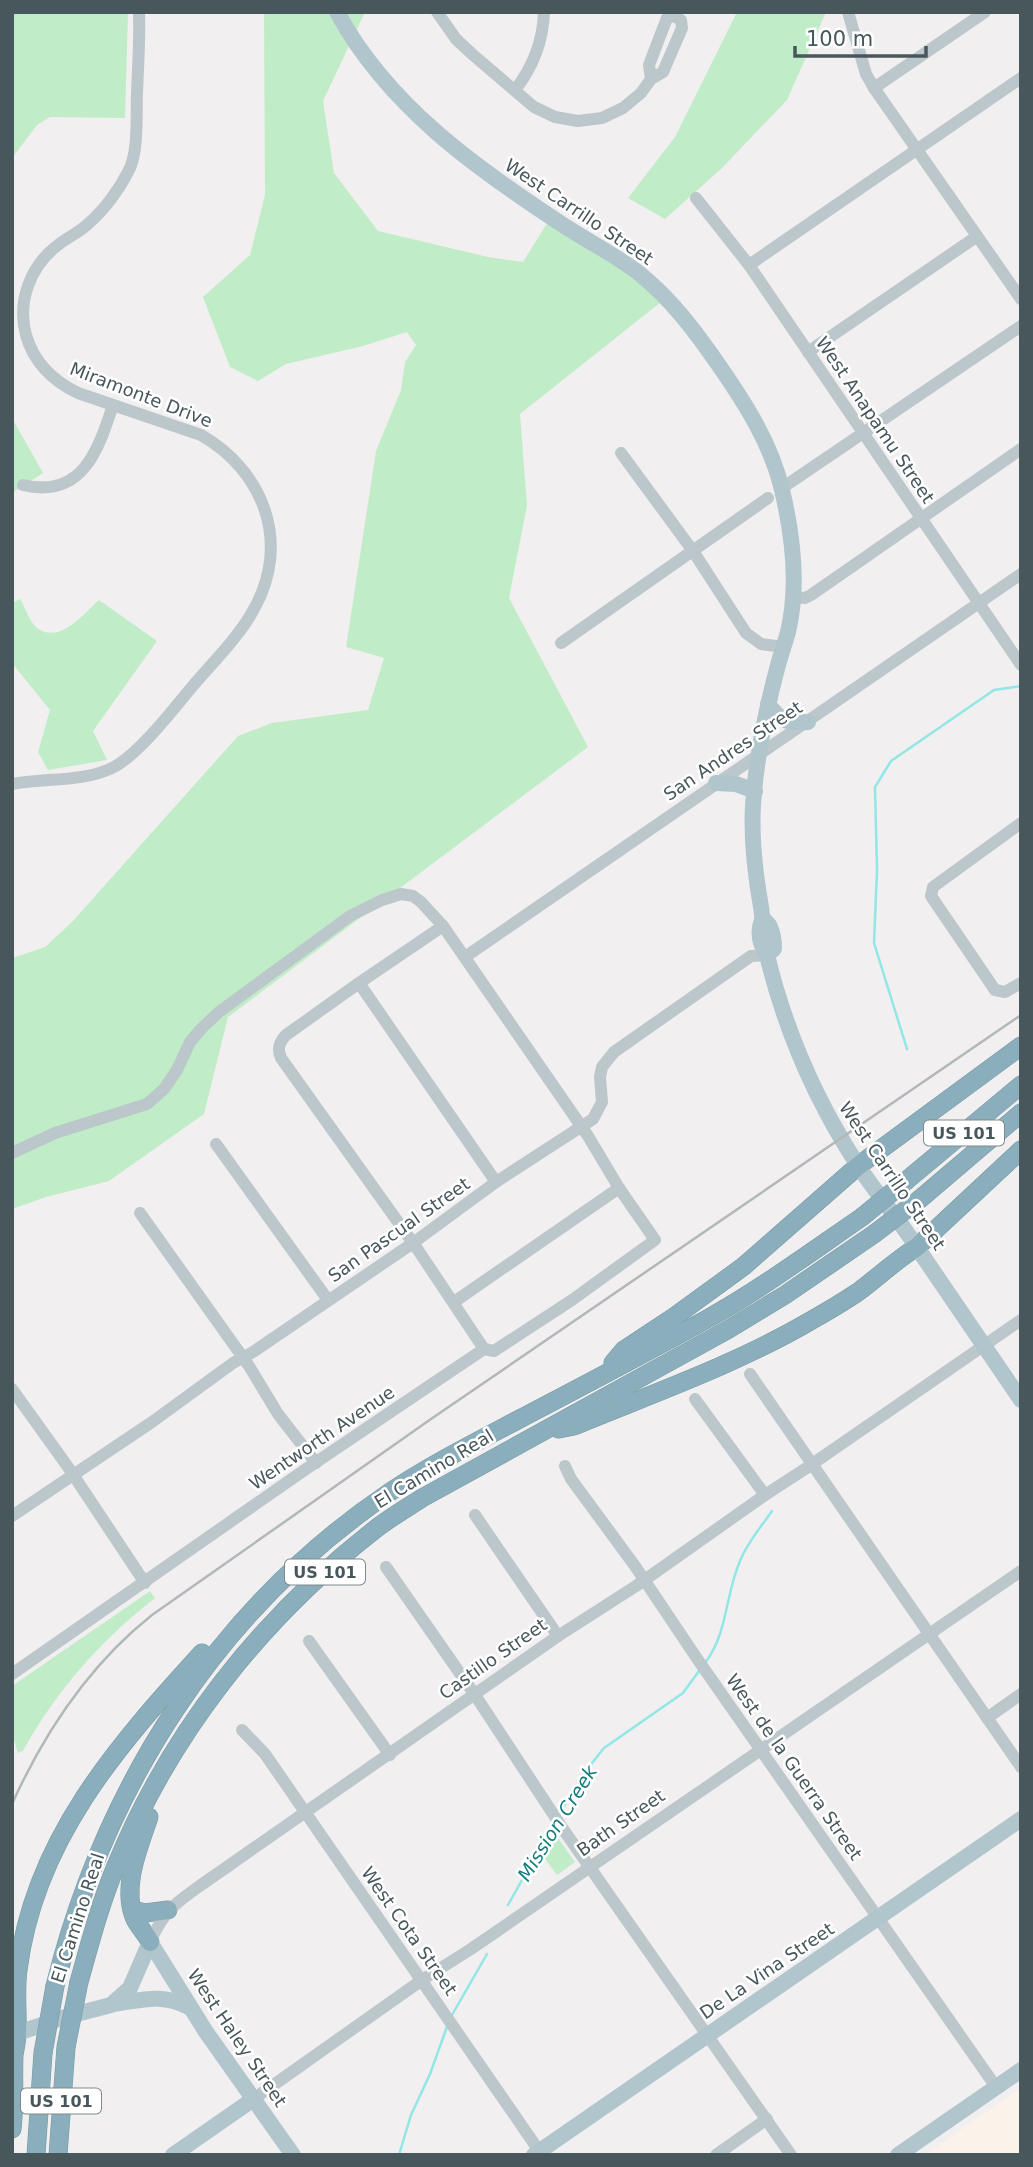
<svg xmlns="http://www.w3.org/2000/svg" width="1033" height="2167" viewBox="0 0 1033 2167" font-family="'DejaVu Sans',sans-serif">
  <rect width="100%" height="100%" fill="#f2eff0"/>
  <path fill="#fbf2ea" d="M1021,2088v67h-96z"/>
  <g fill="#c0edc7">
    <path d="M12,12h116l-3,106 -75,-1 -13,8 -25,33z"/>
    <path d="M264,12h101l-42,89 11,72 44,58 110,26 35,5 28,-45 115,81 -146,116 7,91 -18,93 79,149 -360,270 -24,97 -95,67 -63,16 -34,12v-251l33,-11 27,-25 166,-186 34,-13 96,-13 16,-52 -38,-11 30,-196 25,-61 4,-28 11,-17 -9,-13 -44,14 -77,18 -28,17 -28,-14 -27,-70 47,-42 15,-60z"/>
    <path d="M737,12h89l-39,88 -66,69 -56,50 -37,-21 47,-61z"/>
    <path d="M12,418l31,55 -31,20z"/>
    <path d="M20,599c5,8 10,24 17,29 23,17 47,-15 62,-28l58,41 -64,90 14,29 -59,10 -10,-18 12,-42 -38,-47v-60z"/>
    <path d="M150,1591l5,7c-54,42 -99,93 -132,153l-5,2 -6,-20v-47z"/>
    <path d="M558,1838l17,24 -18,13 -14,-19z"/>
  </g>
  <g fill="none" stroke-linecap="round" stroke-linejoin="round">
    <g stroke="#90e7e5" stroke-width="2.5">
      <path d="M12,18l3,-6"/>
      <path d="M907,1049l-33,-106 3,-73 -2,-83 16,-26 103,-71 27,-4"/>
      <path d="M705,1663c23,-30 20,-68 35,-102 7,-18 21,-34 32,-50"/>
      <path d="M559,1814l29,-46 16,-20 79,-55 16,-22"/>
      <path d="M508,1905l46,-82"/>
      <path d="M452,2015l35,-61"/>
      <path d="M399,2155l12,-40 19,-41 18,-50"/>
    </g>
    <g stroke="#7599a7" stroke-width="19">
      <g id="highway">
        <path d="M907,1180l114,-95"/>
        <path d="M920,1199l101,-86"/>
        <path d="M613,1363l11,-13 50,-33 70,-51 114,-100 163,-120"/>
        <path d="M559,1429l15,-3c80,-33 163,-62 238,-106 16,-9 31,-18 46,-28 20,-15 38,-32 59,-45l104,-97"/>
        <path d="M149,1817c-10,30 -28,71 -14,102 4,8 11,15 15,23"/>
        <path d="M133,1910l12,3 23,-3"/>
        <path d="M79,1982c11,-39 21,-78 37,-116 54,-133 145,-247 257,-335 15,-12 32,-22 49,-33l307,-169 56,-34 89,-61"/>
        <path d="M55,1986c50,-200 162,-377 335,-494 39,-26 80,-47 122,-69 65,-34 130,-68 195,-104 54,-30 104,-67 155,-102"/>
        <path d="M12,2129c3,-25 1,-50 2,-74 1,-7 3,-14 3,-22 1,-21 -2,-42 1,-63 16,-130 100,-225 184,-317"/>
        <path d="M36,2155l7,-102"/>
        <path d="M58,2155l8,-108"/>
      </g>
    </g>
    <g stroke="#bcc7cb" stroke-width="12">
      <path d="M437,12l19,27 16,15 62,53 21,10 23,4 24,-3 21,-10 18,-15 10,-14 12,-7 19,-44 -1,-8 -8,-4 -6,2 -18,47 2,14"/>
      <path d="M848,12l18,62 8,14 147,211"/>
      <path d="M874,88l111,-76"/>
      <path d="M515,90c18,-23 28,-48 29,-78"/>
      <path d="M696,198l53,67 272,400"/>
      <path d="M749,265l272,-187"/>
      <path d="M808,352l168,-115"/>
      <path d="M621,453l72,98 53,82 15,11 22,3"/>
      <path d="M23,485c59,14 75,-34 90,-80"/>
      <path d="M782,488l239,-162"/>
      <path d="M792,597l13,1 6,-3 210,-146"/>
      <path d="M561,643l207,-145"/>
      <path d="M12,784c31,-6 72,-2 100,-16 26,-13 60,-57 79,-80 20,-24 48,-51 63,-79 37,-66 10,-138 -53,-174l-123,-42c-25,-12 -44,-30 -52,-58 -9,-33 4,-69 32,-90 10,-8 22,-13 31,-22 15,-13 30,-33 39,-51 11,-19 8,-57 9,-79 1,-27 3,-54 2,-81"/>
      <path d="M1021,823l-88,64 -2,9 64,94 10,2 16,-9"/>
      <path d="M443,926l-84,57 -73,52c-7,7 -9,14 -5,23l137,192 66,99"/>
      <path d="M465,957l556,-383"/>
      <path d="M359,983l137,199"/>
      <path d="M216,1144l112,156"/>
      <path d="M12,1153l43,-20 92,-29 17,-15 13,-19 13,-28 11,-13 18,-17 131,-96 32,-16 19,-6 12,2 8,6 22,24 145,210 31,52 36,52 -83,60 -78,51 -10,-2 -178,120 -294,205"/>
      <path d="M140,1213l109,153 29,48 38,49"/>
      <path d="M454,1302l165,-114"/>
      <path d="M750,1374l271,393"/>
      <path d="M12,1389l56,78 77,116"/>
      <path d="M695,1399l70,96"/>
      <path d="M565,1466l6,13 64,87 63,94 298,427"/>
      <path d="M475,1515l83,121"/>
      <path d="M12,1516l140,-94 81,-59 20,-11 160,-109 83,-61 97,-63 9,-17 -2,-25 2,-10 12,-15 137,-96 16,-1"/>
      <path d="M386,1567l89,128 88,134 228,326"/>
      <path d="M309,1641l81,114"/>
      <path d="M987,1718l34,-24"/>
      <path d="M242,1730l23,24 277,401"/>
      <path d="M150,1942c14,-31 24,-38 51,-57l357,-249 78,-50 129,-91 40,-26 216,-149"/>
      <path d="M255,2098l167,-118 49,-31 550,-378"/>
      <path d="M716,2155l51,-36"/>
    </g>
    <g stroke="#b1c5cd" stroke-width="16">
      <path d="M337,12c51,94 139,156 226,213 26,17 53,30 77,49 32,26 55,57 78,90 27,39 53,79 64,126 11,46 17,96 6,142 -3,11 -7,22 -10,33 -12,45 -22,93 -25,140 -2,34 2,68 8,102 1,4 0,8 2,11 2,4 6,5 7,9 3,6 4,15 4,22l-7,6"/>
      <path d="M768,704c13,17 18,20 40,18"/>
      <path d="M716,783l20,1 19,7"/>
      <path d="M763,918c-6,13 -4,25 4,37 18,75 48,144 90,209 18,28 41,54 59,82 35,51 70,103 105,154"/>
      <path d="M150,1942l56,90 87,123"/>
      <path d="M113,2004c30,-4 48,-11 76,3"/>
      <path d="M12,2035l53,-18 46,-12 19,-17 20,-46"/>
      <path d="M173,2155l82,-57"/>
      <path d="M534,2155l487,-336"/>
      <path d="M898,2155l123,-85"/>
    </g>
    <use href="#highway" stroke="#8aaebb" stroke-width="18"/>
    <path stroke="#b2b7b9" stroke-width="2.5" d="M12,1804c33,-73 77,-139 140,-189l279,-196 590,-404"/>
    <g stroke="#7599a7" stroke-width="19" stroke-linecap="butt">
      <g id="highway-bridge">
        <path d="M862,1217l45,-37"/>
        <path d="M874,1234l46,-35"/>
        <path d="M66,2047l13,-65"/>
        <path d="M43,2053l12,-67"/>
      </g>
    </g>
    <use href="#highway-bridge" stroke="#8aaebb" stroke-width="18"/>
  </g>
  <g text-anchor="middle" stroke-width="5" stroke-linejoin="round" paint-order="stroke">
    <g fill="#fff" stroke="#7f898d" stroke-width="2">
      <rect x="924" y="1120.5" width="80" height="25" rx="5"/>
      <rect x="285" y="1559.5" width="80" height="25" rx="5"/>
      <rect x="21" y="2088.5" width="80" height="25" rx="5"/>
    </g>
    <g font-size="16" font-weight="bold" fill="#48575c">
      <text x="964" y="1139">US 101</text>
      <text x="325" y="1578">US 101</text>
      <text x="61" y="2107">US 101</text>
    </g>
    <g font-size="18" fill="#48575c" stroke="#fff">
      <text transform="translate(579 212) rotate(34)" y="6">West Carrillo Street</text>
      <text transform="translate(141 395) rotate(21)" y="6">Miramonte Drive</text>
      <text transform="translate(875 420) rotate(56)" y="6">West Anapamu Street</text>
      <text transform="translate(733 751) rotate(-34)" y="6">San Andres Street</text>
      <text transform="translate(892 1176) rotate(56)" y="6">West Carrillo Street</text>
      <text transform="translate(399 1230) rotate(-35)" y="6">San Pascual Street</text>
      <text transform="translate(322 1438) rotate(-34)" y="6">Wentworth Avenue</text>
      <text transform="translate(434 1469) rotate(-31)" y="6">El Camino Real</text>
      <text transform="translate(493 1659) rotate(-35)" y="6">Castillo Street</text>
      <text transform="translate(794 1767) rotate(55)" y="6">West de la Guerra Street</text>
      <text transform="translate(621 1823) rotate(-35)" y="6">Bath Street</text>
      <text transform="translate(78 1918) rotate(-72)" y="6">El Camino Real</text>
      <text transform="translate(409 1931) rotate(55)" y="6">West Cota Street</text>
      <text transform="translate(767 1971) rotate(-34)" y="6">De La Vina Street</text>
      <text transform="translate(237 2038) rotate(56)" y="6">West Haley Street</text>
    </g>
    <g font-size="19" font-style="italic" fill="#137e7c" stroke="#fff">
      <text transform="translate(557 1823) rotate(-58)" y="7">Mission Creek</text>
    </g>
  </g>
  <rect width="1033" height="2167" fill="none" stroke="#48575c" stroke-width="28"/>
  <path d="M795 46v10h131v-10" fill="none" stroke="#48575c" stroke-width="3.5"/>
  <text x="806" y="46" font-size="21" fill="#48575c" stroke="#ffffff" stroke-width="5" paint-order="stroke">100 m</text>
</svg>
